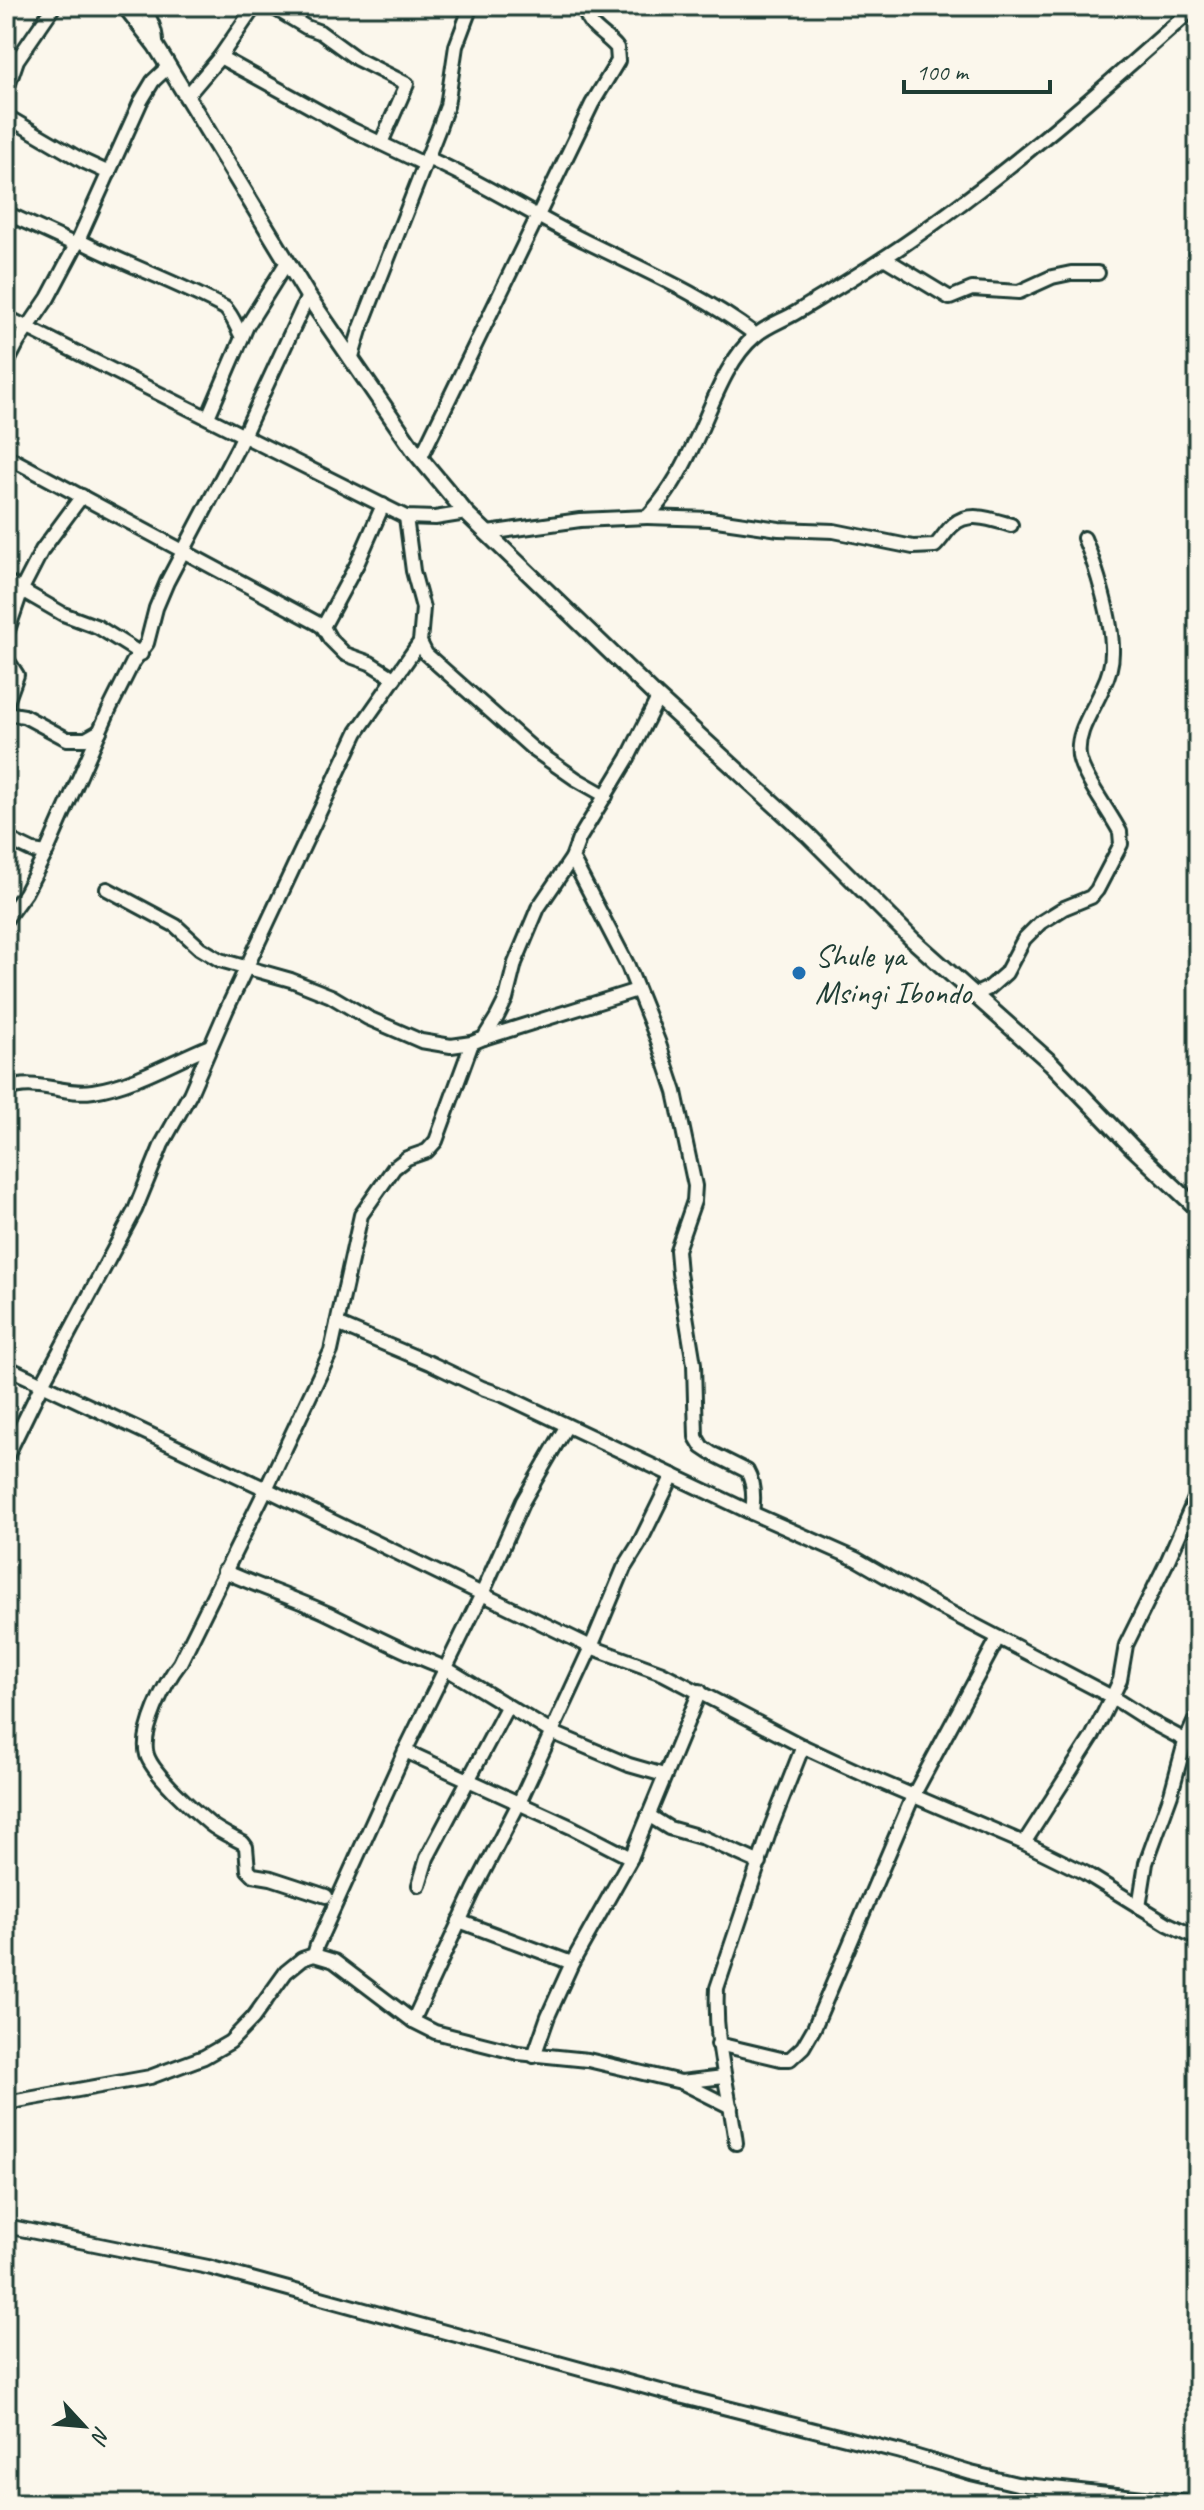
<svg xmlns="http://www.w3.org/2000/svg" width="1204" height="2510" viewBox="0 0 1204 2510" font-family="Caveat,sans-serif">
  <rect width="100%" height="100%" fill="#fbf7ec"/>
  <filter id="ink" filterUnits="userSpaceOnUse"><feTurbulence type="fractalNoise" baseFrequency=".0125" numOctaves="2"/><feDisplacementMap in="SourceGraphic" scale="16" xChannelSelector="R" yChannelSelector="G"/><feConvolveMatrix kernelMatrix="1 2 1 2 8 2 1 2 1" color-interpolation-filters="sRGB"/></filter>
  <g filter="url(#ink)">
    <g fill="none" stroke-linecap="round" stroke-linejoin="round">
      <g stroke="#1f3d34" stroke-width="18">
        <g id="minor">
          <path d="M144,6c6,13 13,25 12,40"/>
          <path d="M271,6l35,21 14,5 37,27 50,25 -26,59"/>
          <path d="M220,57l131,72 73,35"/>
          <path d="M6,92l11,-32 37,-54"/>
          <path d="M187,96l33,-39 35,-51"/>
          <path d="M6,116l77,45 26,12"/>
          <path d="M427,158c53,23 100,54 152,80 60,30 123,56 177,97"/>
          <path d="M6,213l70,32"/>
          <path d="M78,240c48,25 99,42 147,68 8,8 11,19 17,29"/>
          <path d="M884,258l66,40 22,-9 47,3 33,-15 19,-4h27"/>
          <path d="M6,317l400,200 29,1 31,-5"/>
          <path d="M351,360l9,-30 79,-202 8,-22 9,-60 15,-40"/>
          <path d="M6,365l12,-23 30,-44 28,-53 65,-144 12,-20 15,-14"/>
          <path d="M208,417l39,-91 40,-64"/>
          <path d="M6,456l311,167 6,4 7,12 15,15 25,9 24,15"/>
          <path d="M420,459l172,-355 26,-43 -1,-13c-11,-14 -33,-22 -32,-42"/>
          <path d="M406,517l7,54 10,37 -3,34 6,12 107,95 43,30 30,17"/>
          <path d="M647,517l63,2 69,10 55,2 79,16 22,-1c7,-7 11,-15 18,-21 16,-15 40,-5 58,0"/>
          <path d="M488,533l92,-13 67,-3c20,-21 34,-45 46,-71 17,-34 32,-85 62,-110 11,-10 29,-16 42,-24 36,-22 73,-44 108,-68 103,-71 198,-155 291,-238"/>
          <path d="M6,581l57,33 35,13 43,27"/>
          <path d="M323,627l34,-63 26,-59"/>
          <path d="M6,636l16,-47 20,-39 40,-54"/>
          <path d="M6,658l11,17 -11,30"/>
          <path d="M6,713l18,3 43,23h19l14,-8"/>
          <path d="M6,838l27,13 13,2"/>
          <path d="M572,858l56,108 30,75 17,51 20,94 -1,15 -17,49 2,23 15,91 2,73 6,10 9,6 36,18c7,12 7,28 5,42"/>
          <path d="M107,889l69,37 24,22 20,12 71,20 40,16 37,22 53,23 30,5 21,-3 12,-5 13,-21 9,-18 9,-36 23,-55 34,-50 7,-19 49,-81 30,-60"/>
          <path d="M6,919l19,-26 21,-40 63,-143 24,-48 14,-19 9,-35 11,-26 71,-135 70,-151"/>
          <path d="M976,994l13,-6 17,-15 18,-34 16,-16 24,-15 27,-11 6,-7 24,-46 -1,-12c-10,-20 -38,-56 -41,-76 -3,-26 15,-46 24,-69 5,-10 9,-23 9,-35 1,-30 -16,-86 -28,-114"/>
          <path d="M484,1038l153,-48"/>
          <path d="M6,1090c30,-13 57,6 87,1 41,-6 79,-30 117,-45"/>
          <path d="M337,1324l93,39 52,25 23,8 247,117 104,46 78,45 178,93 39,25 47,25"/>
          <path d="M6,1367l260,122 325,158 71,26 140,73 65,30 157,67 61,30 83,51 30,14"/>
          <path d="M6,1458l36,-74 93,-174 27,-66 28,-50 36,-83 131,-279 63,-90"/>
          <path d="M224,1571c35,16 71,27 105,43 37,18 71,36 109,51"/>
          <path d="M447,1669l104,63 78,33 35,10"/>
          <path d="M405,1751l166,76 60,31"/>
          <path d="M648,1815l21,13 35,10 56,25"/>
          <path d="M1024,1843l68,-106 20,-40 8,-17 6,-35 42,-85 30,-68"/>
          <path d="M419,1885l8,-27 80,-151"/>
          <path d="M326,1896l-55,-18 -18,-3 -5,-5 -2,-23 -3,-4c-11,-6 -23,-11 -33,-19 -16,-13 -57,-50 -63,-69 -7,-23 18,-73 33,-92l86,-174 65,-138 30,-136 33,-47 13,-10 20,-7 9,-10 36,-98"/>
          <path d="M1139,1907l7,-44 25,-69 14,-52 13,-28"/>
          <path d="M459,1921l113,42"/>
          <path d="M314,1955l3,-10 88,-194 77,-157 41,-93 43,-74"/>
          <path d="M413,2021l61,-131 45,-87 72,-156 33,-79 15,-24 34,-69"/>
          <path d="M718,2044l63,15h9l13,-12 11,-19 99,-232 85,-158"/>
          <path d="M534,2056l14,-40 24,-53 59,-105 69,-167"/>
          <path d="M681,2082l50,25"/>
          <path d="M6,2103l144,-26 54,-20 26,-15 23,-24 33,-46 16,-13 12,-4 20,6 79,60 22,11 83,21 70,7 93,22 43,-5"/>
          <path d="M736,2143c-7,-54 -22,-99 -19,-155l54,-161 32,-81"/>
          <path d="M6,2226l202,41 456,125 237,60 70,21 46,11 181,20"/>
        </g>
      </g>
      <g stroke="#1f3d34" stroke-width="20">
        <path id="major" d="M125,6l31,40 152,250 108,157 50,60 192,185 149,136 106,106 138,123 83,86 64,60"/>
      </g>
      <use href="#minor" stroke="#fbf7ec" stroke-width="12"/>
      <use href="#major" stroke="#fbf7ec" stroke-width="14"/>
    </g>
  </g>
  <circle fill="#1f6fb2" stroke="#fbf7ec" stroke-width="3" cx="799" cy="973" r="8"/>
  <g text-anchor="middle" stroke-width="7" stroke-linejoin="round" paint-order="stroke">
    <g font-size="32" fill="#1f3d34" stroke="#fbf7ec" text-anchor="start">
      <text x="815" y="966">Shule ya<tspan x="815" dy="37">Msingi Ibondo</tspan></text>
    </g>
  </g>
  <rect width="1204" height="2510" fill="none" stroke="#fbf7ec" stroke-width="32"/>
  <rect x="16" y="16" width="1172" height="2478" fill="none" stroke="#1f3d34" stroke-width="3" filter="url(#ink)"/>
  <g transform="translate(84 2426) rotate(116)" stroke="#fbf7ec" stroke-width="6" paint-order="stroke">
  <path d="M0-6L14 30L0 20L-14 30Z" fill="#1f3d34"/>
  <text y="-12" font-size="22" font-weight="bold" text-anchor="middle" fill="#1f3d34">N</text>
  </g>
  <path d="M904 80v12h146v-12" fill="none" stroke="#1f3d34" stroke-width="4"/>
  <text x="916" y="80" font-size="24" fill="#1f3d34" stroke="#fbf7ec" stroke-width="6" paint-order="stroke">100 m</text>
</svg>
